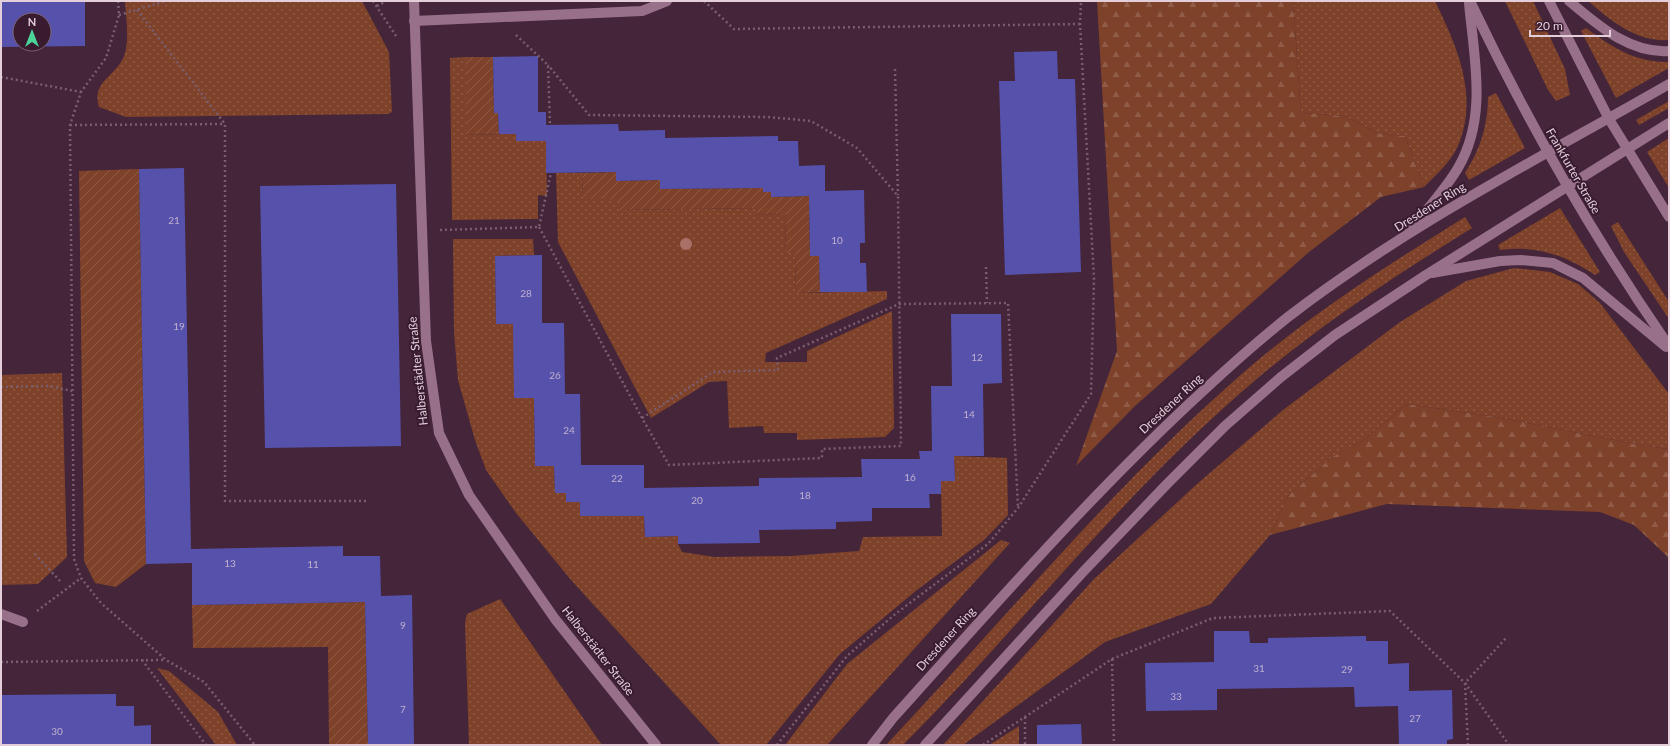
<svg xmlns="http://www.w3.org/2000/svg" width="1670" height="746" viewBox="0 0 1670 746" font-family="Lato,sans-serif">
  <defs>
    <pattern id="grass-dots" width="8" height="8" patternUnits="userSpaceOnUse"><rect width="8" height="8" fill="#7e4129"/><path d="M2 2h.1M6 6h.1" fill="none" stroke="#905b47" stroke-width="1.8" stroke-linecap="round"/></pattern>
    <pattern id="forest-firs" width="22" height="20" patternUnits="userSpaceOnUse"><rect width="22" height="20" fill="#7e4129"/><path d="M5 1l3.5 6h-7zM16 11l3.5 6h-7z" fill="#905b47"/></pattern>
    <pattern id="garden-furrows" width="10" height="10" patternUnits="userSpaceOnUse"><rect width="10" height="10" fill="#7e4129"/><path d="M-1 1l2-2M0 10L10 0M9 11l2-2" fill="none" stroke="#905b47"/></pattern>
  </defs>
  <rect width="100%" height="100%" fill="#442539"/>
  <g fill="url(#grass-dots)">
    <path d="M125,1h237l27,51 3,60 -4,2 -262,3 -27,-10c-7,-23 11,-28 22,-45 10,-15 5,-42 4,-61z"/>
    <path d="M1293,1h142c21,44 43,91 25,140 -6,18 -23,33 -36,46l-19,-51 -28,-3 -32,-17 -44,-3z"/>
    <path d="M1505,1h28l32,68 5,26 -14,6 -8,-11z"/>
    <path d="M1588,1h81v39c-33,2 -58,-19 -81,-39z"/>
    <path d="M1586,28c25,19 51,35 83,34v6l-53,30 -35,-67z"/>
    <path d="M466,57v78l50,-1 1,7h29l1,55 -9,-1v24l-86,1 -2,-162z"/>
    <path d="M1496,93l29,55 -56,32 -4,-7c15,-23 23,-48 23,-76z"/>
    <path d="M1669,101v7l-30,17 -3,-5z"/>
    <path d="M1669,138v50l-22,-36z"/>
    <path d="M556,173h26l1,26h36v11l138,-2v7l28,-1 1,39h9l1,40 91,-2v8l-121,54 -1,9h42v-11l85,-40 2,117 -9,9 -88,3v-7h-33l-1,-7 -34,2 -2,-47 -18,1 -58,36 -93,-176z"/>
    <path d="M1560,208l40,64 -5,3c-30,-20 -59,-30 -95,-25l-2,-5z"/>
    <path d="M1465,217l7,11c-74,46 -146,93 -213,149 -131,110 -236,247 -356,368h-17c120,-127 232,-265 365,-379 66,-56 140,-103 214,-149z"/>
    <path d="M1618,222l51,80v17l-45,-67 -13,-26z"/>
    <path d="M453,239h80l1,16 -39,1 1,68h17l21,74 1,68h19l1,26 11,1v9h14v14h64l1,21 33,-1v8l4,8 33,5 75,-1 69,-5 4,-14 79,-1 -1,-55 14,-1 -1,-24 53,2 1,57 -24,25 -67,50 -77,64 -74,91h-45l-150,-165 -55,-67 -30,-43 -11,-30 -17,-60 -4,-48z"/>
    <path d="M1514,268l36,4 28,12 22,19 69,91v55l-29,-4 -144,-28 -89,-13 -45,37 -30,16 -44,39 -18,39 -59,69 -106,38 -142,103h-20l151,-166 103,-95 86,-74 117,-88 66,-41z"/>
    <path d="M62,373l5,184 -29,27 -37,1v-210z"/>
    <path d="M1001,540l9,3 -183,202h-42l62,-81z"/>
    <path d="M500,599l102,146h-133l-4,-122 2,-9z"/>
    <path d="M157,668l12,3 49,41 19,33h-21z"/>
    <path d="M1019,726v19h-30z"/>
  </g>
  <g fill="url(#forest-firs)">
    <path d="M1097,1h196l8,112 44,3 32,17 28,3 19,51 -43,10 -72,55 -174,154 -59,60 41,-115z"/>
    <path d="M1407,404l89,13 144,28 29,4v109l-35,-33 -34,-13 -213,-8 -117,31 18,-39 44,-39 30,-16z"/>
  </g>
  <g fill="url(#garden-furrows)">
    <path d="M466,57h27l1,56h4l1,21 -33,1z"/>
    <path d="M139,169l7,395 -30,23 -21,-4 -11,-22 -5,-390z"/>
    <path d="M616,172l1,9 43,-1 1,9 102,-1v4h8v5l38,-1 1,60h9l1,36 -24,1 -1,-40h-9l-1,-39 -28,1v-7l-138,2v-11h-36l-1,-26z"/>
    <path d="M365,602l3,143h-39l-1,-98 -135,1 -1,-43z"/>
  </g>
  <g fill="#5652ac" fill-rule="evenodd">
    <path d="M1,1h84v45l-84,1zM20,20h24v24h-24z"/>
    <path d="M1057,51l1,28h17l6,193 -76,3 -6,-194h16l-1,-29z"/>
    <path d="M538,56v56h8v13l72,-1 1,7 46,-1v8l113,-2v5h20l1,25 26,-1v26l39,-1 1,53h-5v20h6l1,29h-47l-1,-36h-9l-1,-60 -38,1v-5h-8v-4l-103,1v-9l-44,1v-9l-70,1v-32h-30v-7h-17l-1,-21h-4l-1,-56z"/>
    <path d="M184,168l7,381 152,-3v10h37l1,40 31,-1 2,150h-46l-3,-143 -173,3v-42l-46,1 -7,-395z"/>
    <path d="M396,184l5,262 -136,2 -5,-262z"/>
    <path d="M542,255v68h22l1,71h15l1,71h63v23l115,-2v-8l103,-1 -1,-18h59l-1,-8h13l-1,-65h21l-1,-72h50l1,69 -19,1 1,72h-30l1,25h-14v13h-12l1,14h-58v13l-36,1v7l-77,1 1,13 -82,1v-8l-33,1 -1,-21h-64v-14h-14v-9h-11l-1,-27h-19l-1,-68h-20l-1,-74h-17l-1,-68z"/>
    <path d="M1214,631h35l1,12h18v-5l98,-2v5h22v23l21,-1v28l43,-1 1,49 -6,1v5h-48l-1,-39 -43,1 -1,-20 -137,2v21l-71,1 -1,-48 69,-1z"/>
    <path d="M116,694v12h18v20l17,-1v20h-150v-50z"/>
    <path d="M1081,724l1,21h-45v-20z"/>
  </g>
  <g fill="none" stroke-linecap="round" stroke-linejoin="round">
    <g stroke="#7a5e70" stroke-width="2.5" stroke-dasharray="2 3" stroke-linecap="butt">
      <path d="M118,1l1,14 -13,43 -25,34 -11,33 4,434 7,19 20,25 65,57 38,22 51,63"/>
      <path d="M373,1l23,35"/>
      <path d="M704,1l30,28 346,-5"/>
      <path d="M377,6l9,-5"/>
      <path d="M137,10l88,114v377h142"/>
      <path d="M119,15l47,-14"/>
      <path d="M516,35l32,30 2,60"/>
      <path d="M895,69l3,126"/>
      <path d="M1,77l80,15"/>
      <path d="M70,125l155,-1"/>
      <path d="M539,227l103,191 27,47 153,-7v-9l79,-3 -3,-250 -41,-48 -46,-27 -43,-4 -179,-2 -41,-50"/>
      <path d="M440,230l99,-3 12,-54"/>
      <path d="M986,267l1,36"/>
      <path d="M1,387l48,-1 23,5"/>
      <path d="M642,418l71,-46 65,-2 -1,-12 122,-54 109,-1 10,205"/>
      <path d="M35,554l25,27"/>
      <path d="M37,611l44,-33"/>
      <path d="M1112,659l2,86"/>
      <path d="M142,660l64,85"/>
      <path d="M1,662l165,-2"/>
      <path d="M1025,717v28"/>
      <path d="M777,745l70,-89 47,-41 94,-71 30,-36 73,-114 3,-115 -14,-255 1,-23"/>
      <path d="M983,745l129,-86 101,-41 177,-7 75,72 44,62"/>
      <path d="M1468,745l-3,-62 41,-45"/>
    </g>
    <g stroke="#997089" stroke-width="10">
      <path d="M414,1l12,340 13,92 30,62 86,124 101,126"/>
      <path d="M1470,1c58,122 122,234 199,345"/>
      <path d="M1549,1l60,118 60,98"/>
      <path d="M1569,1c28,23 60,53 100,50"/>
      <path d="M414,21l228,-10 25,-10"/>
      <path d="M1410,231c16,-21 35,-41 48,-63 30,-51 16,-110 11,-165"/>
      <path d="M1432,273l68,-12 21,-1 32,3 30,15 83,69"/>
      <path d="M1,614l22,8"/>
      <path d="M872,745l21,-27c101,-112 200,-226 311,-328 27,-25 55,-50 84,-73 118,-91 252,-159 381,-233"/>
      <path d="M925,745l158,-173 84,-88 58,-58 56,-49 54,-42 91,-60 243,-152"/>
    </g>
  </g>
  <circle fill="#a97068" cx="686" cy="244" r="6"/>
  <g text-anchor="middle" stroke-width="4" stroke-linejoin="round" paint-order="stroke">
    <g font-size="10" fill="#c0afce">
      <text x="174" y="224">21</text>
      <text x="837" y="244">10</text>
      <text x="526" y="297">28</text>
      <text x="179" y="330">19</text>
      <text x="977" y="361">12</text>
      <text x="555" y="379">26</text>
      <text x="969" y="418">14</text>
      <text x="569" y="434">24</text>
      <text x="910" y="481">16</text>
      <text x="617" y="482">22</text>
      <text x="805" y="499">18</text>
      <text x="697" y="504">20</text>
      <text x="230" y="567">13</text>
      <text x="313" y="568">11</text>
      <text x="403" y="629">9</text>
      <text x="1259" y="672">31</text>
      <text x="1347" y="673">29</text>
      <text x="1176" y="700">33</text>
      <text x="403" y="713">7</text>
      <text x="1415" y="722">27</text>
      <text x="57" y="735">30</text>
    </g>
    <g font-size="12" fill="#e3ceda" stroke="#391b2f">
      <text transform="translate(1573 171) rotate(60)" y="4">Frankfurter Straße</text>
      <text transform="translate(1430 207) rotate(-32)" y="4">Dresdener Ring</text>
      <text transform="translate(418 371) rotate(-96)" y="4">Halberstädter Straße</text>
      <text transform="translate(1171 404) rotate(-43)" y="4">Dresdener Ring</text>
      <text transform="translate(946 639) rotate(-48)" y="4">Dresdener Ring</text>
      <text transform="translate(598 651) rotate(52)" y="4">Halberstädter Straße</text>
    </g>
  </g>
  <rect width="1670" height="746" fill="none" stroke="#e3ceda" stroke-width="4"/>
  <g transform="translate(32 32)"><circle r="19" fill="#391b2f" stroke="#7d6373"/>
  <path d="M0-3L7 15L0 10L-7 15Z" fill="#4cd49b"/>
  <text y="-6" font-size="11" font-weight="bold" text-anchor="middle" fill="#e3ceda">N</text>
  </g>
  <path d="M1530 30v6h80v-6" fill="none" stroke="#e3ceda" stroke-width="2"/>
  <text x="1536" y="30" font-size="12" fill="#e3ceda" stroke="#391b2f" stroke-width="3" paint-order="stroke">20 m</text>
</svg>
